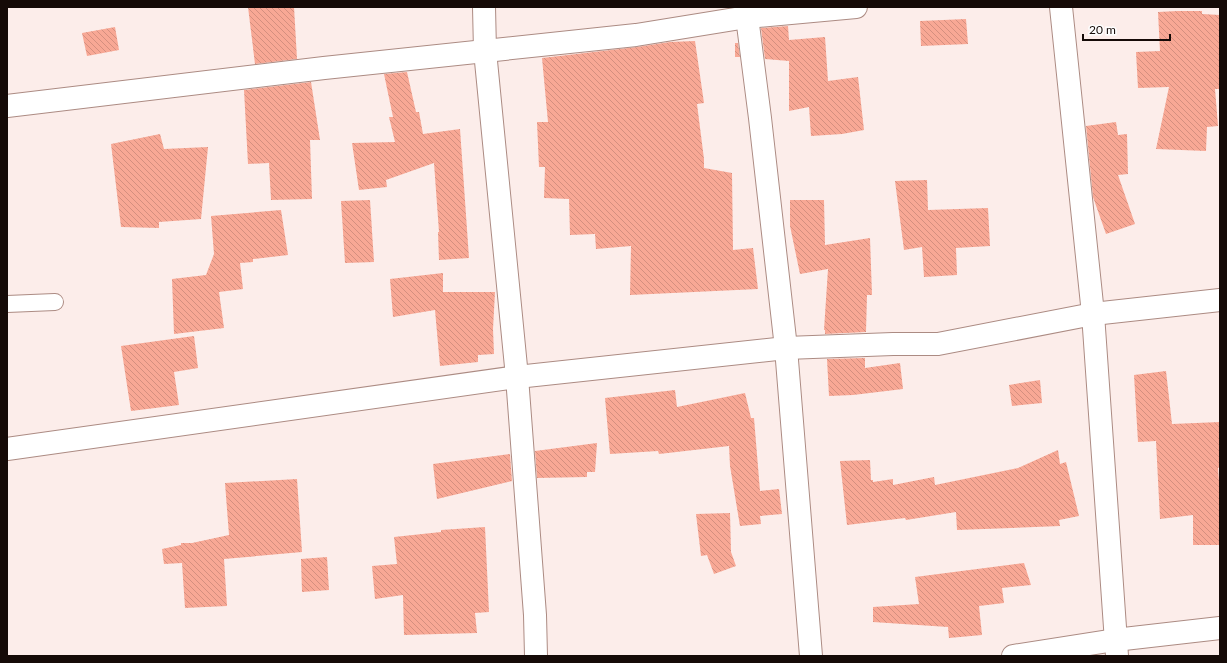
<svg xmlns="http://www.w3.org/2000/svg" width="1227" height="663" viewBox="0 0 1227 663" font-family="Lato,sans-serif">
  <defs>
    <pattern id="building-back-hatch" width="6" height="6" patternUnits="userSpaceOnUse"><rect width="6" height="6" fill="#f8a895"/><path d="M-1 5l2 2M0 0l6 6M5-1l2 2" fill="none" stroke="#d48f7f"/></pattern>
  </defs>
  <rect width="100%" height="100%" fill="#fcedea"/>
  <g fill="url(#building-back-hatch)">
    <path d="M248,7h46l3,52 -42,5z"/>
    <path d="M1178,11h24v3l18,1v74h-5l3,37 -11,1 -1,24 -50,-2 13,-62 -31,1 -2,-36 24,-1 -2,-39z"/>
    <path d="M966,19l2,25 -47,2 -1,-25z"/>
    <path d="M788,26l1,14 36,-3 3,44 30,-4 6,53 -22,4 -31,2 -2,-29 -20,4v-50l-24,-2 -4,-31z"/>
    <path d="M115,27l4,23 -32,6 -5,-23z"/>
    <path d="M695,41l9,62 -7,1 7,55v9l28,5 1,77 20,-2 5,41 -128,6 1,-49 -35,3 -1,-15 -25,1 -1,-36 -25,-1 1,-31h-6l-2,-45h11l-6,-64 95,-11 33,-5z"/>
    <path d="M735,43h3l2,14h-5z"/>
    <path d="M407,72l9,40h3l4,22 37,-5 9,129 -30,2 -1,-28h1l-5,-69 -48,17 1,7 -28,3 -7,-47 43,-1 -6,-25h4l-9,-43z"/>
    <path d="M311,82l9,58h-10l2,59 -41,1 -2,-37 -21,1 -4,-74z"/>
    <path d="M1116,122l2,13 9,-1 1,40 -10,1 17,49 -29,10 -13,-37 -7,-71z"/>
    <path d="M160,134l4,15 44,-2 -7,72 -42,3v6l-38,-1 -10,-83z"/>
    <path d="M927,180l1,30 60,-2 2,38 -34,2 1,27 -33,2 -2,-30 -18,3 -9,-69z"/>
    <path d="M370,200l4,62 -29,1 -4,-62z"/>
    <path d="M790,200h34l1,45 45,-7 2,57h-5l-1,37 -41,2v-4h-1l4,-61 -28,5 -10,-48z"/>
    <path d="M281,210l7,45 -35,4v3l-13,1 3,26 -24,3 5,36 -50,6 -2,-55 34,-4 8,-21 -3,-38z"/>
    <path d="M443,273v19h52l-2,37 1,25 -16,1v7l-38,4 -5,-56 -42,7 -3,-38z"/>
    <path d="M194,336l4,32 -24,4 5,33 -48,6 -10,-65z"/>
    <path d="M865,358v10l35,-5 3,26 -50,6 -24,1 -2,-37z"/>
    <path d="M1166,371l6,53 48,-2v45l-2,1 2,26v51h-27v-30l-33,4 -4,-78 -18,1 -4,-67z"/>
    <path d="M1040,380l2,23 -30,3 -3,-21z"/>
    <path d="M675,390l2,17 68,-14 6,25h3l6,73 19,-2 3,25 -22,2 1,8 -21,2 -10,-60 -1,-20 -70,8 -1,-3 -48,3 -5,-56z"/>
    <path d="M597,443l-2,29h-8v5l-50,1 -2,-27z"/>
    <path d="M1058,450l2,14 6,-2 13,54 -20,4 1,6 -103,4 -1,-18 -50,8 -1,-2 -58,7 -7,-64 30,-1 1,20h2v2l20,-3v6l41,-8 1,8 83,-17z"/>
    <path d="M510,454l2,27 -75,18 -4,-35z"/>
    <path d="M297,479l5,73 -78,7 3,47 -42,2 -3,-45 -18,1 -2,-15 19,-4v-2h11l37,-8 -4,-52z"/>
    <path d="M730,513l1,39 5,14 -22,8 -7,-19 -6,1 -5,-42z"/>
    <path d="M485,527l4,85 -14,1 2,20 -73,2 -1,-40 -28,4 -3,-33 25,-2 -3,-27 47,-5v-2z"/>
    <path d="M327,557l2,33 -27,2 -1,-33z"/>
    <path d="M1024,563l7,22 -29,3 2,15 -25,3 3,29 -33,3 -1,-11 -75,-5v-15l46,-3 -4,-27z"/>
  </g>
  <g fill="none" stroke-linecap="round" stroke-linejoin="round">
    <g stroke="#ac8b83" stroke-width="18">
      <path id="service" d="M7,304l48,-2"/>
    </g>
    <g stroke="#ac8b83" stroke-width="24">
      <g id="minor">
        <path d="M484,7l1,44 32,326 18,238 1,41"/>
        <path d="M747,7v10l13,101 26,230 25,308"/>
        <path d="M1061,7l32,307 24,342"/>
        <path d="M7,106l317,-38 312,-33 111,-18 109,-10"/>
        <path d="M7,449l510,-72 269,-29 107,-4h45l155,-30 127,-14"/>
        <path d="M1013,656l102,-16 105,-12"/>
      </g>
    </g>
    <use href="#service" stroke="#fff" stroke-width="16"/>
    <use href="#minor" stroke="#fff" stroke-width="22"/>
  </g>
  <rect width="1227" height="663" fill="none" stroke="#150a07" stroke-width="16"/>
  <path d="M1083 34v6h87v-6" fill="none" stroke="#150a07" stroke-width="2"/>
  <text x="1089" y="34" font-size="12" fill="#150a07" stroke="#fefefe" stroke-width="3" paint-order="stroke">20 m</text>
</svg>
